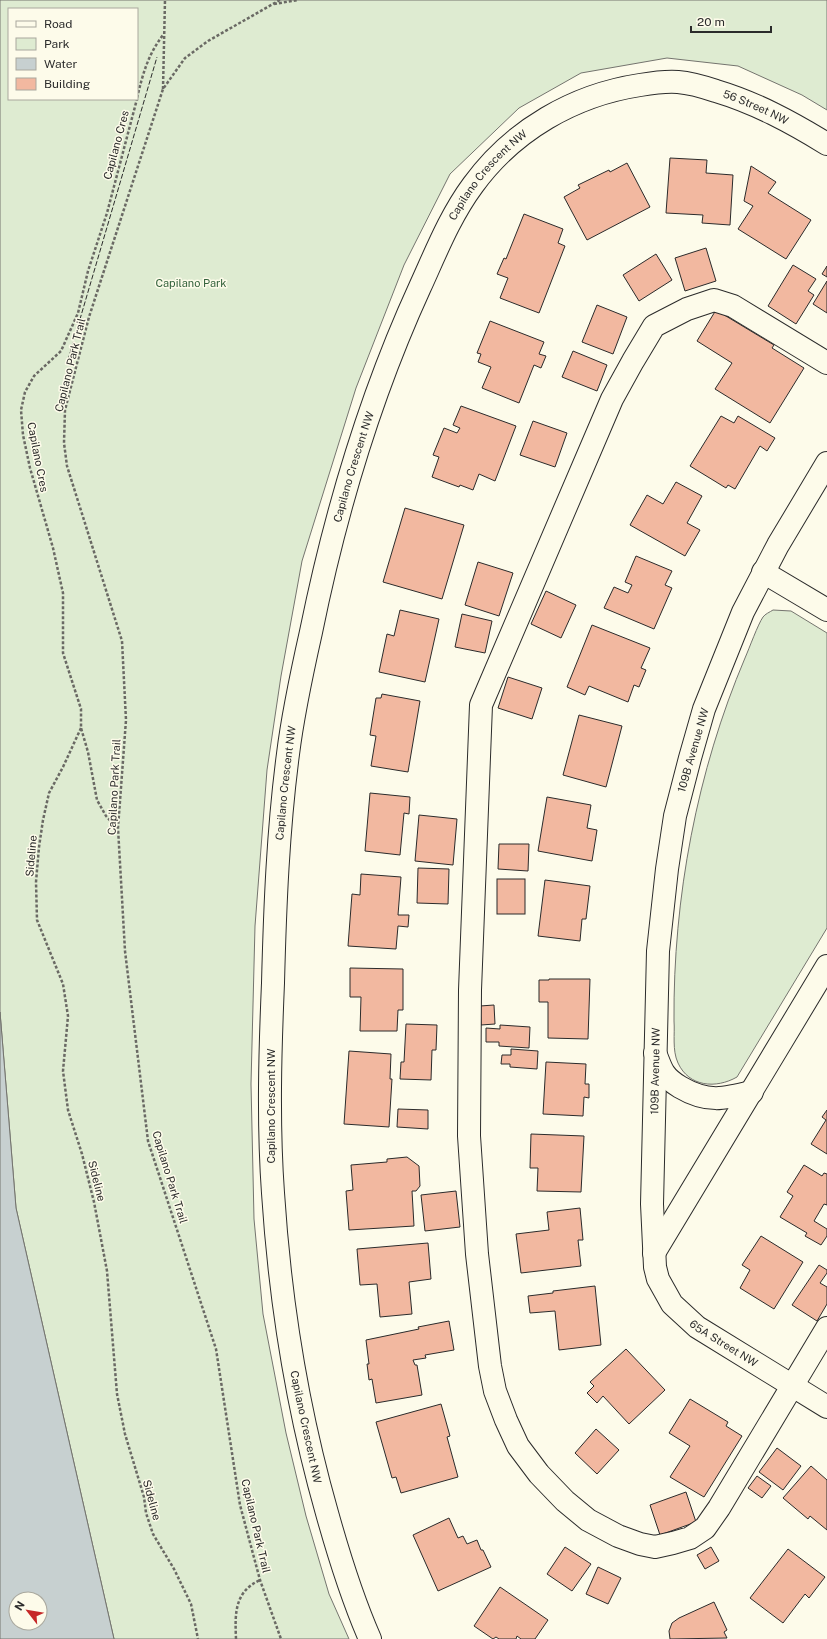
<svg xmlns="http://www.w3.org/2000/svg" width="827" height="1639" viewBox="0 0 827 1639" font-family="'Public Sans',sans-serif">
  <rect width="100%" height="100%" fill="#fdfbea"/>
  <g fill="#deebd1" stroke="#74746e" fill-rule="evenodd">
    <path d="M0,0h827v110l-25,-15 -64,-29 -71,-8 -86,15 -62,35 -69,66 -46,91 -48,123 -54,173 -21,115 -14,94 -12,156 -4,158 3,135 9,95 23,119 20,83 23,78 20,45h-235l-98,-431 -16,-196zM9,9h128v90h-128z"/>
    <path d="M773,610l18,1 36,22v295l-90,149c-21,12 -48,10 -59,-14 -6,-13 -3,-29 -4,-42 -1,-123 23,-250 71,-363 4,-9 13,-34 18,-41 2,-3 7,-5 10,-7z"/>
  </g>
  <path fill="#c7d0d0" stroke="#74746e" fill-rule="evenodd" d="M0,1012l16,196 98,431h-114zM16,1599h24v24h-24z"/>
  <g fill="#f2b8a0" stroke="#2b2b2b">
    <path d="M670,158l37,2 -1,13 27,2 -3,50 -28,-2 1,-8 -37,-2z"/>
    <path d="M627,163l23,44 -63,33 -23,-43 16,-9 -2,-3 31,-15 1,2z"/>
    <path d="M751,166l25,16 -8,11 43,27 -25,39 -48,-30 15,-23 -9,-5z"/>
    <path d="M524,214l39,15 -5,14 7,3 -26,67 -39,-15 8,-20 -11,-4 7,-16 2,1z"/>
    <path d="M706,248l10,33 -31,10 -10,-33z"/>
    <path d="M656,254l16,26 -33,21 -16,-26z"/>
    <path d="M793,265l23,14 -8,12 6,4 -18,29 -28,-18z"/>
    <path d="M827,266v11l-5,-3z"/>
    <path d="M827,281v32l-14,-9z"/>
    <path d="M597,305l30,12 -14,37 -31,-12z"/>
    <path d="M716,310l58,35 -2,3 32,20 -34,55 -55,-34 17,-26 -35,-22z"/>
    <path d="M490,321l54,21 -5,12 7,2 -5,12 -7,-3 -15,38 -37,-15 9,-21 -13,-5 3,-8 -4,-1z"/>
    <path d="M573,351l34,14 -10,26 -35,-14z"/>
    <path d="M461,406l55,20 -21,55 -16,-7 -6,16 -13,-5 -1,2 -27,-10 7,-20 -6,-2 11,-27 13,5 3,-5 -7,-3z"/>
    <path d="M721,416l13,7 4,-7 37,22 -8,13 -7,-5 -25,43 -7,-4 -2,3 -36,-22z"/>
    <path d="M533,421l34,12 -12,34 -35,-12z"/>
    <path d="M676,482l26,14 -15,27 13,7 -15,26 -55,-31 17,-30 16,9z"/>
    <path d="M405,508l59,17 -22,74 -59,-17z"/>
    <path d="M636,556l36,15 -7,14 7,3 -18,41 -50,-21 10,-21 14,6 4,-8 -7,-3z"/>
    <path d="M478,562l35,11 -14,43 -34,-11z"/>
    <path d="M546,591l30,14 -15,33 -30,-14z"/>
    <path d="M400,610l39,9 -14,63 -46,-10 8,-38 7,2z"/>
    <path d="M462,614l30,7 -7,32 -30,-6z"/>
    <path d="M592,625l58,23 -9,20 5,2 -7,17 -5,-2 -6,17 -39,-16 -4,9 -18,-8z"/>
    <path d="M508,677l34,11 -10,31 -34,-11z"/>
    <path d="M382,694l38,7 -12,71 -37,-6 5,-30 -6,-1 6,-37h5z"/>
    <path d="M579,715l43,11 -16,61 -43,-12z"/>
    <path d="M370,793l40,4 -1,17 -5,-1 -4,42 -35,-4z"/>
    <path d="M547,797l44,8 -4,23 10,2 -5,31 -54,-10z"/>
    <path d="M419,815l38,4 -4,46 -38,-4z"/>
    <path d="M499,844h30l-1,27 -30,-2z"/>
    <path d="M418,868l31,1 -1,35 -31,-1z"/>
    <path d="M361,874l40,3 -3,38h11l-1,12 -10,-1 -2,23 -48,-3 4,-52 8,1z"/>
    <rect x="497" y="879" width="28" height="35"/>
    <path d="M545,880l45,6 -4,33h-4l-2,22 -42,-5z"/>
    <path d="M350,968l53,1v41h-5l-1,21h-37l1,-34h-11z"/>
    <path d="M549,979h41l-2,60 -40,-1v-36h-9v-22h10z"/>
    <path d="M494,1005l1,19 -14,1 -1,-19z"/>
    <path d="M406,1024l31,1 -1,25h-4l-1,30 -31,-1 1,-17h3z"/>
    <path d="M500,1025l30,2 -1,21 -30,-2v-4h-13v-14l14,1z"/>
    <path d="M511,1049l27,2 -1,18 -27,-2v-3h-9l1,-9h9z"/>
    <path d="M349,1051l42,3 -1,25h2l-3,48 -45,-3z"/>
    <path d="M546,1062l40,2 -1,20h4v14l-5,-1 -1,19 -40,-2z"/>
    <path d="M398,1109l30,1v19l-31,-2z"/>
    <path d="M827,1110v44l-16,-10 15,-24 -4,-3z"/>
    <path d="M531,1134l53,2 -3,56 -44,-1 1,-23h-8z"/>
    <path d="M407,1157l12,9 1,20 -4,5h-4l2,35 -65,4 -3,-39 7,-1 -2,-25 36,-3v-3z"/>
    <path d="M804,1165l18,11 2,-3 3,1v31l-3,-1 -10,17 13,8v7l-6,9 -16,-9 2,-3 -27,-16 13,-21 -6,-4z"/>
    <path d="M456,1191l4,36 -35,4 -4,-36z"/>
    <path d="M580,1208l3,32h-5l3,26 -60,7 -5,-39 33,-4 -2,-18z"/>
    <path d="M761,1236l42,26 -29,47 -34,-21 10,-18 -8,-5z"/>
    <path d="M428,1243l3,36 -22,3 3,32 -32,3 -3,-33 -17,1 -3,-36z"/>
    <path d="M819,1265l8,5v3l-7,10 7,4v17l-10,17 -25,-16z"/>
    <path d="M595,1286l6,59 -42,5 -4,-39 -25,2 -2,-17 25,-3v-2z"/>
    <path d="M449,1321l5,29 -29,5 1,3 -13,2 2,5h2l5,30 -46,8 -4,-24 -3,1 -2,-16h2l-3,-24 53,-11 -1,-2z"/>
    <path d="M626,1349l39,41 -36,34 -26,-28 -6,7 -10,-10 7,-7 -4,-4z"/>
    <path d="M690,1399l38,23 -2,4 16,10 -38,61 -34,-20 20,-31 -21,-13z"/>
    <path d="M441,1404l9,32 -3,1 11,40 -57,16 -5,-16 -4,1 -16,-56z"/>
    <path d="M596,1429l23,21 -22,24 -22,-21z"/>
    <path d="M777,1448l24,18 -18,24 -24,-18z"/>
    <path d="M811,1466l16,14v50l-17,-14 -2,3 -25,-21z"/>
    <path d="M757,1476l14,10 -9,12 -14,-10z"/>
    <path d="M686,1492l10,30 -36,13 -10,-30z"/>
    <path d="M449,1518l9,20 5,-2 4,8 10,-4 4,10h2l8,17 -53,24 -25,-56z"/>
    <path d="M565,1547l26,17 -19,27 -25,-17z"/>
    <path d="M711,1547l8,14 -14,8 -8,-14z"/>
    <path d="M788,1549l37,28 -16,21 -4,-4 -22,29 -33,-25z"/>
    <path d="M598,1567l23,11 -13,26 -22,-10z"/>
    <path d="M500,1587l48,33 -13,19h-14l-4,-3 -1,3h-17l-3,-2 -3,2 -19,-13z"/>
    <path d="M714,1602l13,28 -3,2 3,6 -57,1 -1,-8 3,-8 7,-5z"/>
  </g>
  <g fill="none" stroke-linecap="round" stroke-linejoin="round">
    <g stroke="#2b2b2b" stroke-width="24">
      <g id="minor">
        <path d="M827,363l-94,-57 -19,-6 -27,9 -33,17 -21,35 -21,38 -131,306 -11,285 -1,146 8,118 13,112 5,25 11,29 12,26 21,28 26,27 23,19 30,16 22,8 15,3 18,-4 17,-5 15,-10 14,-20 108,-180"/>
        <path id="s1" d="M827,463l-49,82 -35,67 -39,97 -14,49 -15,58 -8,53 -9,82 -6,253 3,63 3,12 14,25 25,23 130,80"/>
        <path d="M763,572l64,38"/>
        <path d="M655,1053c3,6 5,14 9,20 4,6 11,11 16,14 27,16 44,12 72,5"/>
        <path d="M654,1253l173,-287"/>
        <path id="s2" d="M370,1639c-18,-41 -31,-83 -43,-126 -30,-105 -47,-212 -54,-320 -5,-70 -3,-140 0,-210 2,-77 5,-153 15,-229 5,-41 14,-82 23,-122 24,-118 59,-236 109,-345 16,-35 30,-71 53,-102 40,-55 101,-90 167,-100 12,-2 26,-4 38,-3 13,1 26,5 38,9 40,12 75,31 111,53"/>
      </g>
    </g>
    <g stroke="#6a6964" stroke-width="2.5" stroke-dasharray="3 2" stroke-linecap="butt">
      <path d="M280,0l-72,41 -23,17 -22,31 -74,228 -24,93 -1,33 3,23 55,175 4,79 -8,108 7,123 23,190 68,208 24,156 20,75 21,59"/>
      <path d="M274,4l24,-4"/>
      <path d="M163,89l2,-89"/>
      <path d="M137,98c6,-25 11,-43 26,-63"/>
      <path d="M81,728l-18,39 -14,26 -6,27 -4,27 -3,35 1,38 26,64 5,32 -5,55 5,39 14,44 12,48 13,69 10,123 8,40 19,63 2,16 7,21 21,35 17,35 7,35"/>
      <path d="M117,828l-11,-12 -9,-16 -9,-48 -7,-24v-19l-18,-56v-60l-10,-45 -23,-80 -7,-33 -2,-25 4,-18 9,-16 27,-25 17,-38 10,-42 19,-58 30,-114"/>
      <path d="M236,1639c-1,-25 -2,-47 24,-59"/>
    </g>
    <use href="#minor" stroke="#fdfbea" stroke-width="22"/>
    <path stroke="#2b2b2b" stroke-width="1" stroke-dasharray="5 2" stroke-linecap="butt" d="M68,360l89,-303"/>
  </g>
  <g text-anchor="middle" stroke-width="3" stroke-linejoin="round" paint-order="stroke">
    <g font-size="11" fill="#2b2b2b" stroke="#fdfbea">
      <text dy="4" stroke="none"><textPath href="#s2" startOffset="1820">56 Street NW</textPath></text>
      <text transform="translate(116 145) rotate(-75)" y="4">Capilano Cres</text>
      <text dy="4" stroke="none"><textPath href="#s2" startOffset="1517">Capilano Crescent NW</textPath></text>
      <text transform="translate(70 365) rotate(-76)" y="4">Capilano Park Trail</text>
      <text transform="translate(38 457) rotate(79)" y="4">Capilano Cres</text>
      <text dy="4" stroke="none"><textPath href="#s2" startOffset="1193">Capilano Crescent NW</textPath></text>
      <text transform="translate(693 750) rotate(-74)" y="4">109B Avenue NW</text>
      <text dy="4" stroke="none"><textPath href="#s2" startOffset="869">Capilano Crescent NW</textPath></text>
      <text transform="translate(114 787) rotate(-87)" y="4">Capilano Park Trail</text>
      <text transform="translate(31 856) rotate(-85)" y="4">Sideline</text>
      <text transform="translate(655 1071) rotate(-89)" y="4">109B Avenue NW</text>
      <text transform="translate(271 1106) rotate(-90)" y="4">Capilano Crescent NW</text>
      <text transform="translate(170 1177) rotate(73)" y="4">Capilano Park Trail</text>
      <text transform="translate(97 1181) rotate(76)" y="4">Sideline</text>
      <text dy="4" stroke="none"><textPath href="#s1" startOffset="945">65A Street NW</textPath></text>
      <text transform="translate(306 1427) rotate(78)" y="4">Capilano Crescent NW</text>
      <text transform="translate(152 1500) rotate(75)" y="4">Sideline</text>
      <text transform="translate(256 1526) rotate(77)" y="4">Capilano Park Trail</text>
    </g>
    <g font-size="11" fill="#34623c" stroke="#fdfbea">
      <text x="191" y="287">Capilano Park</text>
    </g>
  </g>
  <rect x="8" y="8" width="130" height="92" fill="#fdfbea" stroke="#a9a89e"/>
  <rect x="16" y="21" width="20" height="6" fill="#fdfbea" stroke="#a9a89e"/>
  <text x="44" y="28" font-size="12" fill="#2b2b2b">Road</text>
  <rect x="16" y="38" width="20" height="12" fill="#deebd1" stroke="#a9a89e"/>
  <text x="44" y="48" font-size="12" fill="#2b2b2b">Park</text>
  <rect x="16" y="58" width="20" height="12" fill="#c7d0d0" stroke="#a9a89e"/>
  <text x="44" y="68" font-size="12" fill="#2b2b2b">Water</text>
  <rect x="16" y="78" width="20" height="12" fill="#f2b8a0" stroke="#a9a89e"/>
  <text x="44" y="88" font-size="12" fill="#2b2b2b">Building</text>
  <g transform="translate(28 1611) rotate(301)"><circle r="19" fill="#fdfbea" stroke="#a9a89e"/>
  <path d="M0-3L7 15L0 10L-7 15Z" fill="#c62828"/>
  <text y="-6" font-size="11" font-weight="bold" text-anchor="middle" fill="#2b2b2b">N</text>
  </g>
  <path d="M691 26v6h80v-6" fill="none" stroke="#2b2b2b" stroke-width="2"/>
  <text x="697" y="26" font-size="12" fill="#2b2b2b" stroke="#fdfbea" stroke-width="3" paint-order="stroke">20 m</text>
</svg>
